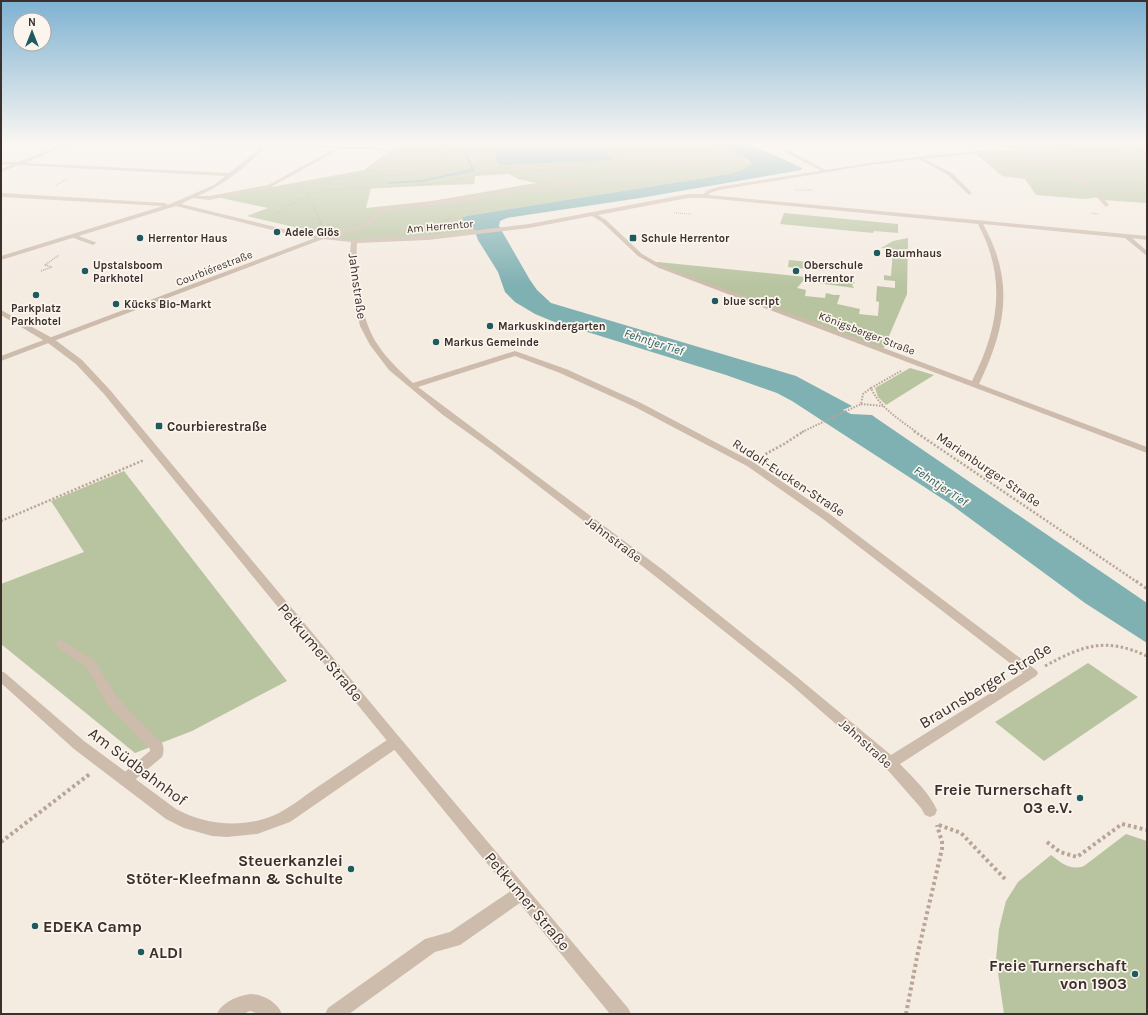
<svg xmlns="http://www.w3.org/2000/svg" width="1148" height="1015" viewBox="0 0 1148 1015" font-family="Karla,sans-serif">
  <rect width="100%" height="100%" fill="#f4ebe1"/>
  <g fill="#b8c4a0" fill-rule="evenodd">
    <path d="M398,144h315l28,12 10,8 -9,6 -13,4 -263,42h-2l-1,5 10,7 3,5c-51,5 -103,10 -154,5l11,-5 -5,-2 -8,2 -73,-17 21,-8 -51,-11 147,-27zM509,174l9,5 18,4 -104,18 -66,7 5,-20 103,-4 1,-8z"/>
    <path d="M998,144h149v59l-44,-3 -3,-3 -16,2 -48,-4 -11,-16 -23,-3 -27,-23 39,-3z"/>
    <path d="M784,213l114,11v9l-24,-2 -1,2 -93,-9z"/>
    <path d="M908,238l-1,56 -24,56 -230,-87 5,-1 197,20 -3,3 2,3 -51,-7 -6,7 9,2 -1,6 20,2 1,-5 8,2h6l-3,9 23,5 -1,5 19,2 1,-14 -3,-1 1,-15 18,2v-7l-11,-1v-5l7,1 2,-27 -12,-1 12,-7z"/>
    <path d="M789,260l39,4 -1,7 -39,-4z"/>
    <path d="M910,368l24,7 -48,30 -8,-8 -3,-9z"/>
    <path d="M124,471l163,210 -95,50 -57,22 -134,-109v-60l83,-32 -33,-51z"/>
    <path d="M1088,663l50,34 -94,64 -49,-39z"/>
    <path d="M1126,834l21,7v173h-143l-8,-55 3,-30 7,-28 12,-19 33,-27c10,8 20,16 33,11z"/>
  </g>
  <g fill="#7fb0b2">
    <path d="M713,144h29l23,7 37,17 -1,2 -161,28 -133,20 -7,3 -1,5 31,54 7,10 14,13 245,73 56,30 -9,4 8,4 21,1 4,3 271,185v40l-62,-40 -136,-100 -157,-102 -15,-8 -51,-18 -174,-54 -17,-7 -20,-12 -10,-10 -7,-20 -20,-32 -4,-11 -11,-8v-4l3,-1 263,-42 13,-4 9,-6c-4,-9 -29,-16 -38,-20z"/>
    <path d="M596,146l6,2 10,12 -107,5 -7,-1 -3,-13z"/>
  </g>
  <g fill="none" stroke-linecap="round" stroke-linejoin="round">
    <path fill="#7fb0b2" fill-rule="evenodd" d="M443,144h3l-1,2 20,3 10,22 -54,11 -33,2 1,-2 32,-2 51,-11 -9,-18 -21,-4z"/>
    <g stroke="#b9a596" stroke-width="1" stroke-dasharray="1 1" stroke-linecap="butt">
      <path d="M608,144l15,19"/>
      <path d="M633,144l14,4 6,6 -3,2"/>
      <path d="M683,144l7,4"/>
      <path d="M712,148h8"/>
      <path d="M487,149l99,-5"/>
      <path d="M408,151l11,-7"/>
      <path d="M615,152l34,-1"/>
      <path d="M490,168l126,-6"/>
      <path d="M514,172l56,-3"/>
      <path d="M485,173l29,-1 12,6"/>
      <path d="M357,176c27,-1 68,3 91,-14 -8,-11 -23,-12 -36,-12"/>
      <path d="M56,185l12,-6"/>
      <path d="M297,186l60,-11 34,-12"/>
      <path d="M796,190h18"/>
      <path d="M308,195l11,24"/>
      <path d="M674,213l18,1"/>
      <path d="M1091,213l7,1"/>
      <path d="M273,215l35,-20 16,-5c35,-2 143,-2 166,-22l-5,-24"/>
      <path d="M448,219l7,-5"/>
    </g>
    <g stroke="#b9a596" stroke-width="1.5" stroke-dasharray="1 1" stroke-linecap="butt">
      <path d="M319,218l3,7"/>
      <path d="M442,223l8,-5"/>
      <path d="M41,271l11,-4 -7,-2 14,-10"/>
    </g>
    <g stroke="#b9a596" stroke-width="2" stroke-dasharray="1.5 1.5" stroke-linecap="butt">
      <path d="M901,371l-30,17c9,20 28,31 45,44"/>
      <path d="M861,404l22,2"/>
      <path d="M802,432l59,-28 2,-10 8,-6"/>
    </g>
    <g stroke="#b9a596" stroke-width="2.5" stroke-dasharray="2 2" stroke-linecap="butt">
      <path d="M914,431l223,151"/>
      <path d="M762,456l22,-12 20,-13"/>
      <path d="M1,521l143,-61"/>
    </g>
    <g stroke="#b9a596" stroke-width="3" stroke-dasharray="2.5 2.5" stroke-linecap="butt">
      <path d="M1136,581l11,8"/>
      <path d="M1045,666c39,-21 60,-29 102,-10"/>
    </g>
    <g stroke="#b9a596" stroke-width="4" stroke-dasharray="3 3" stroke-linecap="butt">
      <path d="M939,825l22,8 44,46"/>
      <path d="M1,842l90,-69"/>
      <path d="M1047,842l13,10 17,5 45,-33 25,6"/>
      <path d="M906,1014l12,-62 24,-103v-7l-5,-17"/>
    </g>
    <g fill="#cdbbac" fill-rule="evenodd">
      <path d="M784,150h4l40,21 -4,1 -40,-20z"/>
      <path d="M73,234l22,8 1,1 -3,2 -22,-8 -1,-1z"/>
      <path d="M61,640l33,20 24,38 44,45c2,5 2,9 0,14l-32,27 -5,2 -5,-2 -2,-4 2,-4 30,-25v-2l-42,-43 -22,-40 -29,-19 -2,-3 2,-3z"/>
      <path d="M521,885l6,3 2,5 -2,5 -67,47 -25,7 -86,62h-24l3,-6 97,-69 25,-7 65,-44z"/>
      <path d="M250,994c13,0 27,8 32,20h-23l-9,-3 -7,3h-26c5,-12 21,-18 33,-20z"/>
    </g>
    <g fill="#cdbbac" fill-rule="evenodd">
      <path d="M64,144h6l-45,19 204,10 26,-21 5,-5 -70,-3 183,3 25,4 -2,2 -23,-4h-33l-69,38 -62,13 -16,-2 -12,6 119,29 22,3 43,-12 15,-16 161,-21c17,-5 34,-5 51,-8 38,-7 75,-14 111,-25l2,1 -16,7 -60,13 -190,30 -57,6 -13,15 -39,11 24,2 74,-3 101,-12 159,-30h16l2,-3 12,-4 152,-24 64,-8 57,-5h49l107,-6 -26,3 26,9v3l-29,-10v-2l-93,5c31,13 63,25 84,53l-3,2 -18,-19 -11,-7 -22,-12 -34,-15v-2h-30l-67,7 28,14 19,19v2l-2,1 -21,-20 -29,-16 -49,6 -151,25 -9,3 -1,2 438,41v4l-15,-2 15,13v5l-22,-18 -142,-14c32,57 23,104 -4,160l168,63v6l-488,-185 -21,-12 -36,-34 -10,-6 -63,12 -101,12 -71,3c-2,30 3,76 21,102 9,14 22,26 35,38l102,-32 51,18 75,34 112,59 78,53 205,155 2,3 -2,3 -136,88c13,14 29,28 37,46l-2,5 -5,2 -5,-2 -4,-7 -36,-41 -96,-84 -134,-107 -163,-126 -49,-35 -54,-45 -19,-25 -10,-19 -6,-31 -4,-41 1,-12 -28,-3 -322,122v-5l314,-118 -15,-1 -124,-31 -175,54v-4l162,-50 -162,-9v-4l164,10 3,2 46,-20 11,-9 -206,-11 -18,7v-3l11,-4 -11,-1v-2h17zM264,147l72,1 -68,37 -59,11h-11c23,-10 51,-29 66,-49zM688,198h18l272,26c29,55 21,103 -6,157l-309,-115 -21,-12 -36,-34 -8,-5zM515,356l45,17 75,34 112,59 76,53 200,154 -132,82 -94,-78 -134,-107 -245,-183z"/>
      <path d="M1,671l4,2 79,68 92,68c31,17 71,20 103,4 15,-8 29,-20 43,-29 23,-15 45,-31 68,-46l5,-2 5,2 2,4 -2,4 -110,76 -33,12 -30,3 -15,-1 -28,-8 -18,-9 -92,-70 -73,-66z"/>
    </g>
    <path fill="#cdbbac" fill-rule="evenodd" d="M1,310l53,29 28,21 28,30 290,348 228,270 3,6h-21l-506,-620 -28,-30 -28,-21 -47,-28z"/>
  </g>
  <linearGradient id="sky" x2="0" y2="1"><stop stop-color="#7eb2d2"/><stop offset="0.5" stop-color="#faf6f2"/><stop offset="1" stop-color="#faf6f2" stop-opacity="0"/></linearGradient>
  <rect width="1148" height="286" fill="url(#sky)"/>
  <g fill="#1f5a5e" stroke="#fbf5ee" stroke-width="1.5">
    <circle cx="277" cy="232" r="4"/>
    <circle cx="140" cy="238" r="4"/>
    <rect x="629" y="234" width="8" height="8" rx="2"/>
    <circle cx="877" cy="253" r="4"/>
    <circle cx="85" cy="271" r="4"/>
    <circle cx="796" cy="271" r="4"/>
    <circle cx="36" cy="295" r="4"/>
    <circle cx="715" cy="301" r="4"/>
    <circle cx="116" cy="304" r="4"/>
    <circle cx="490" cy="326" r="4"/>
    <circle cx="436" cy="342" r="4"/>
    <rect x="155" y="422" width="8" height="8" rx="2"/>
    <circle cx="1080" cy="798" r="4"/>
    <circle cx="351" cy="869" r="4"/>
    <circle cx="35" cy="926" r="4"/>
    <circle cx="141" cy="952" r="4"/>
    <circle cx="1135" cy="974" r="4"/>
  </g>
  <g text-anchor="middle" stroke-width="3.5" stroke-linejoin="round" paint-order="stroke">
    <g font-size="11" fill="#3b302b" stroke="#fbf5ee">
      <text transform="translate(440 226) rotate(-5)" y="4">Am Herrentor</text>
      <text transform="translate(214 268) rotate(-21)" y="4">Courbiérestraße</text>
      <text transform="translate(867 333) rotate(21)" y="4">Königsberger Straße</text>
    </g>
    <g font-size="11" font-weight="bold" fill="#3b302b" stroke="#fbf5ee" text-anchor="start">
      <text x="285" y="236">Adele Glös</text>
      <text x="148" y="242">Herrentor Haus</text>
      <text x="641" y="242">Schule Herrentor</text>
      <text x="885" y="257">Baumhaus</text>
      <text x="93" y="269">Upstalsboom<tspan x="93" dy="13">Parkhotel</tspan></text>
      <text x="804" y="269">Oberschule<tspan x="804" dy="13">Herrentor</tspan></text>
      <text x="723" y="305">blue script</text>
      <text x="124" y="308">Kücks Bio-Markt</text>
      <text x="36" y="312" text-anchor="middle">Parkplatz<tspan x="36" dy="13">Parkhotel</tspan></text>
      <text x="498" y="330">Markuskindergarten</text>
      <text x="444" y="346">Markus Gemeinde</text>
    </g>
    <g font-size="12" font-style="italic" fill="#1f5a5e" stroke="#fbf5ee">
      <text transform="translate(654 342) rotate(18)" y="4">Fehntjer Tief</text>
      <text transform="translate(941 486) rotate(34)" y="4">Fehntjer Tief</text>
    </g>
    <g font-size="13" fill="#3b302b" stroke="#fbf5ee">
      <text transform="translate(358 286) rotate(82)" y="5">Jahnstraße</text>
      <text transform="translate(989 469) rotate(34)" y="5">Marienburger Straße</text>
      <text transform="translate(789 477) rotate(33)" y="5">Rudolf-Eucken-Straße</text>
      <text transform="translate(614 539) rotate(37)" y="5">Jahnstraße</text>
      <text transform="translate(866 743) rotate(42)" y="5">Jahnstraße</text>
    </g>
    <g font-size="13" font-weight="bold" fill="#3b302b" stroke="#fbf5ee" text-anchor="start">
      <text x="167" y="431">Courbierestraße</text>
    </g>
    <g font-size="16" fill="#3b302b" stroke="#fbf5ee">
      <text transform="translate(321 652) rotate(50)" y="6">Petkumer Straße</text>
      <text transform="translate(985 685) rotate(-31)" y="6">Braunsberger Straße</text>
      <text transform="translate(138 766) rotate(37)" y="6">Am Südbahnhof</text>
      <text transform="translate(528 901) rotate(50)" y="6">Petkumer Straße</text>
    </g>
    <g font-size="16" font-weight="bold" fill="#3b302b" stroke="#fbf5ee" text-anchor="end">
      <text x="1072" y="795">Freie Turnerschaft<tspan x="1072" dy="18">03 e.V.</tspan></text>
      <text x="343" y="866">Steuerkanzlei<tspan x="343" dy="18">Stöter-Kleefmann &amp; Schulte</tspan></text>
      <text x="43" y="932" text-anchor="start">EDEKA Camp</text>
      <text x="149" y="958" text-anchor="start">ALDI</text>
      <text x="1127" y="971">Freie Turnerschaft<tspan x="1127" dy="18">von 1903</tspan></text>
    </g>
  </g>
  <rect width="1148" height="1015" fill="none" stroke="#3b302b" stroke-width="4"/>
  <g transform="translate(32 32)"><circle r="19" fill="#fbf5ee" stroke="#aea6a0"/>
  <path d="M0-3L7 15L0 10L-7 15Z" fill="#1f5a5e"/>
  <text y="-6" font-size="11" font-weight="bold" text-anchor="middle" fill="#3b302b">N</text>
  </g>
</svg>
